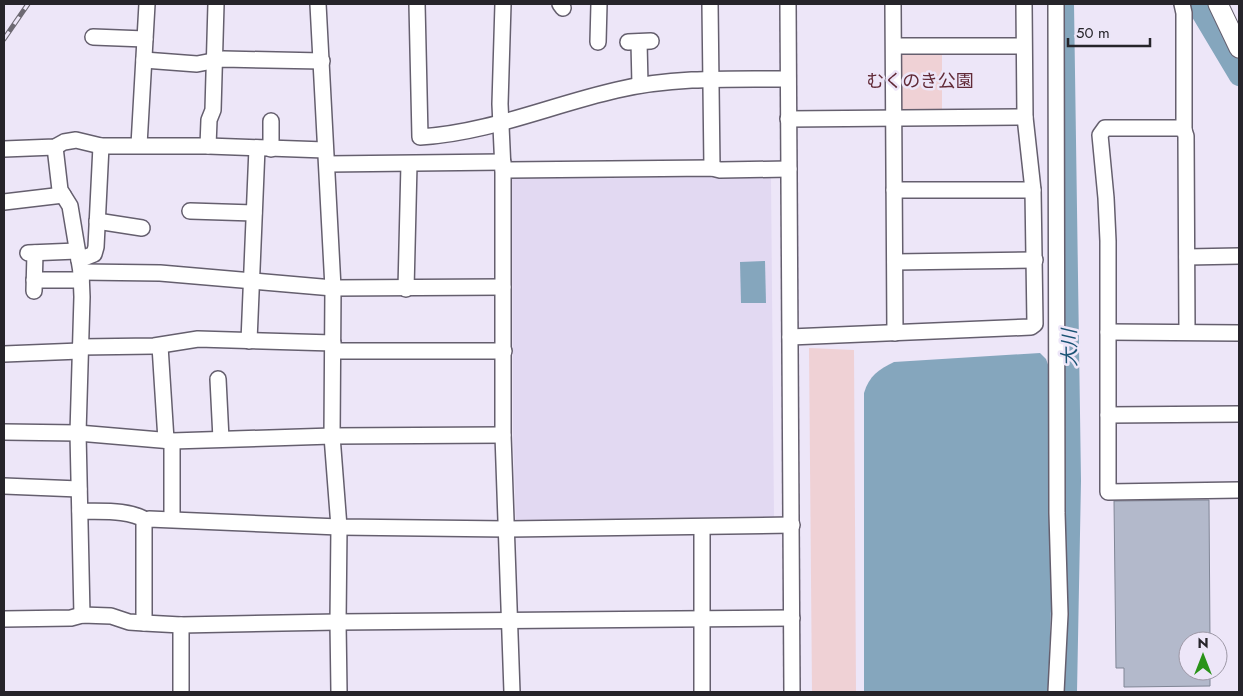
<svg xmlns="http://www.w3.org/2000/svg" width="1243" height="696" viewBox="0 0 1243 696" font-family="Jost,'Noto Sans JP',sans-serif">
  <rect width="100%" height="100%" fill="#ede6f8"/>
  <path fill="#e2d9f2" d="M768,173l3,4 3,341 -4,4 -251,2 -3,-3 -3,-86 -1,-257 4,-4z"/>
  <g fill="#efd1d5">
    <path d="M905,51h37v61l-39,-1 -5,-4v-50z"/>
    <path d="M809,348l45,2 2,342h-44z"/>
  </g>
  <g fill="#85a6bd">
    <path d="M765,261l1,42h-25l-1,-41z"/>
    <path d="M1040,353l6,6 4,11 2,213 -4,109h-184v-299c5,-17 15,-24 30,-31z"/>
  </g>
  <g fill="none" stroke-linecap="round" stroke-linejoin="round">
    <g stroke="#85a6bd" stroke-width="20">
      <path d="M1064,4l7,477 -4,211"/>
      <path d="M1194,4l5,5 40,67"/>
    </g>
  </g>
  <path fill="#b3b9cb" stroke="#808696" d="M1209,500l1,141h-22v30h22v15l-86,1v-19h-8l-2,-167z"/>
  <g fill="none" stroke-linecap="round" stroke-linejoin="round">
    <g stroke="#655f6e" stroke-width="18">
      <g id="minor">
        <path d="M318,4l15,284 -1,148 7,91 -1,95 1,70"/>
        <path d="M417,4l3,133c68,-4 131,-32 197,-47 56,-13 113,-11 171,-11"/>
        <path d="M503,4l-3,100 3,66v265l9,257"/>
        <path d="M560,4l3,4"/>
        <path d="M710,4l2,164"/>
        <path d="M788,4l4,688"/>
        <path d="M893,4l2,329"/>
        <path d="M1056,4l1,509 3,101 -4,78"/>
        <path d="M1182,4l2,9v117"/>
        <path d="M93,37l52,2"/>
        <path d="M598,42l1,-38"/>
        <path d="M628,42l23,-1"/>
        <path d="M639,42l1,43"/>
        <path d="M894,46h129"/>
        <path d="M144,60l53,4 26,-5 99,2"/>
        <path d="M788,119l237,-2"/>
        <path d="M139,145l8,-141"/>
        <path d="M208,146l1,-26 4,-10 3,-106"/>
        <path d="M55,147l5,43 10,16 11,66 1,25 -4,136 4,182"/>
        <path d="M4,149l51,-2 9,-5 12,-2 25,6h107l117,4"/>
        <path d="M271,149v-28"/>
        <path d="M327,164l176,-2"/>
        <path d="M503,170l209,-2 8,2 69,-1"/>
        <path d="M894,190h139"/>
        <path d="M4,202l59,-7"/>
        <path d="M190,211l64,2"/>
        <path d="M97,221l45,7"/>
        <path d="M28,253l49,-2"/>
        <path d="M1187,257l52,-1"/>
        <path d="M79,260l15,-6 2,-7 5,-101"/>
        <path d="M895,262l140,-2"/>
        <path d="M81,272l79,1 173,15 170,-1"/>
        <path d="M34,280h47"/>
        <path d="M406,289l3,-125"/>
        <path d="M34,291l1,-38"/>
        <path d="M1187,331l-1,-195 -2,-6 -6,-2h-73l-5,7 6,63 2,43v251l131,-2"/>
        <path d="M1108,332l131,1"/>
        <path d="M790,337l241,-10 4,-3 -2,-134 -8,-73 -1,-113"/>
        <path d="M249,341l8,-193"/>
        <path d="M160,346l6,94"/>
        <path d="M80,347l74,-1 44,-7 135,4"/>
        <path d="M334,351h170"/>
        <path d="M4,354l76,-3"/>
        <path d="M218,379l3,60"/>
        <path d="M1108,415l131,-1"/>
        <path d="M4,432l74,1 94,8 160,-5 171,-1"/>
        <path d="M172,441v78"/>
        <path d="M4,486l75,3"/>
        <path d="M80,511c21,1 47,-2 66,9"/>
        <path d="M702,527v165"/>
        <path d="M4,619l67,-1 11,-3 29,1 18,6 15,1 37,2 157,-3 454,-4"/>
        <path d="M144,623v-99l2,-4 3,-1 190,8 168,2 285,-4"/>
        <path d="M181,692v-67"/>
      </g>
    </g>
    <g stroke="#655f6e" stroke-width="21">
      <path id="major" d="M1218,4l21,44"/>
    </g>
    <use href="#minor" stroke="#fff" stroke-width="15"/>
    <use href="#major" stroke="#fff" stroke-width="19"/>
    <g stroke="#6d6973" stroke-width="5">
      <path id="rail" d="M4,39l24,-35"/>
    </g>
    <use href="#rail" stroke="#ede6f8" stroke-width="3" stroke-dasharray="9" stroke-linecap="butt"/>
  </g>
  <g text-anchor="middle" stroke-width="5" stroke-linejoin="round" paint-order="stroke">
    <g font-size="18" fill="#612a37" stroke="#ede6f8">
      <text x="920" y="87">むくのき公園</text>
    </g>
    <g font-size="19" font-style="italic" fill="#1a5374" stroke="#ede6f8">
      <text transform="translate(1069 348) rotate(-91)" y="7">大川</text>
    </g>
  </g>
  <rect width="1243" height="696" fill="none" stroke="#26242a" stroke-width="10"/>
  <g transform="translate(1203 656)"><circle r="24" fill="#ede6f8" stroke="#9d98a6"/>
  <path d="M0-4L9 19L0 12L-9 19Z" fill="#2a9319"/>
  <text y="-8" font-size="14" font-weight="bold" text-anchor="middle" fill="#26242a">N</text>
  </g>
  <path d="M1068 38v8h82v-8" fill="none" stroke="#26242a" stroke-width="2.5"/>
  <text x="1076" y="38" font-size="15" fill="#26242a" stroke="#ede6f8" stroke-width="4" paint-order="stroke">50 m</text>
</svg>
